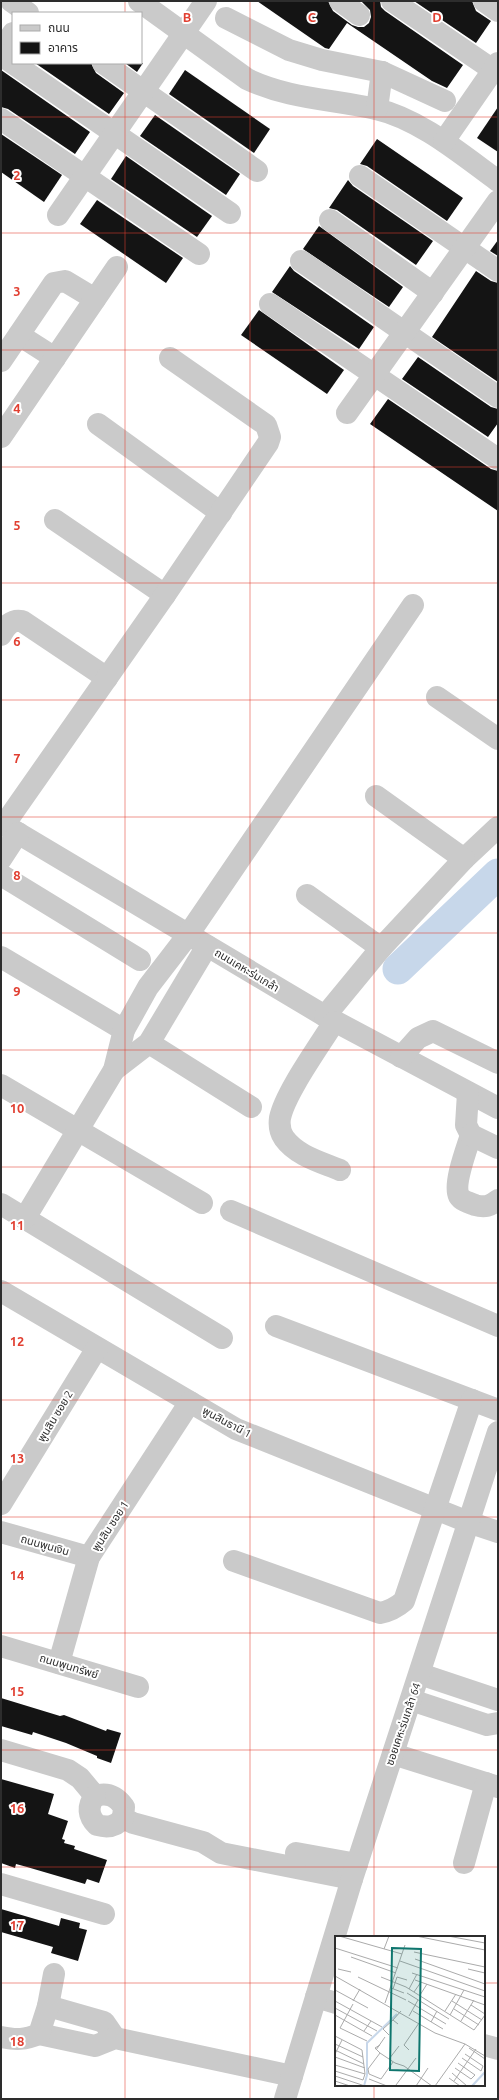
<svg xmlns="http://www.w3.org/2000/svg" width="499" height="2100" viewBox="0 0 499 2100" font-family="Ubuntu,'Noto Sans Thai',sans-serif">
  <rect width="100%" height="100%" fill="#fff"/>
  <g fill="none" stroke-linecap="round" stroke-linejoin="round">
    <path stroke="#c7d7ea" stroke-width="31" d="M398,969l100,-95"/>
  </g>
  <g fill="#141414">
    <path d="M257,1h71l5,10 19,14 6,2h6l5,-4 2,-6 -1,-7 -9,-9h19l1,6 4,4 78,54 -16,23 -15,-7 -85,-58 -18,26 -4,-1z"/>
    <path d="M414,1h58l4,10 15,10 -15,22z"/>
    <path d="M35,63h56l5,10 28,20 -15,21z"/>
    <path d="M125,63h18l-6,9z"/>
    <path d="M1,70l89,62 -15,22 -67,-45 -7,-2z"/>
    <path d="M185,70l85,59 -16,24 -85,-59z"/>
    <path d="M498,107v45l-21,-14z"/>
    <path d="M155,115l85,59 -14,21 -86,-59z"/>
    <path d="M1,134l61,41 -18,27 -43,-30z"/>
    <path d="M377,139l86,59 -16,23 -80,-55 -7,-2z"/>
    <path d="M126,156l86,60 -15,21 -86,-58z"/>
    <path d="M348,180l5,6 80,55 -17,24 -79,-55 -8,-2z"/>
    <path d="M97,200l86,58 -17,25 -86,-59z"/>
    <path d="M319,226l84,61 -14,20 -86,-58z"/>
    <path d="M498,240v16l-8,-5z"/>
    <path d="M290,266l4,5 80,56 -15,22 -87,-57z"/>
    <path d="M476,271l15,10 7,2v99l-66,-45z"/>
    <path d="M259,310l85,60 -17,24 -86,-59z"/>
    <path d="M418,357l73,50 7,2v14l-10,14 -86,-58z"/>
    <path d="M388,399l103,70 7,2v40l-128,-87z"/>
    <path d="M1,1698l59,18 4,-1 42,16 1,-2 14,4 -10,30 -14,-5v-2l-31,-13 -33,-11 -1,3 -31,-9z"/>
    <path d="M1,1779l53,15 -6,20 20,7 -6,18 3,1 -1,3 11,3 -1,3 33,11 -8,23 -12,-4 -2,5 -58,-17 -11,-3 -1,4 -14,-5z"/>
    <path d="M1,1909l58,17 2,-8 19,5 -1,5 8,2 -9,31 -27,-8 2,-6 -52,-15z"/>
  </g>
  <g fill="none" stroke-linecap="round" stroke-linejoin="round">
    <g stroke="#cacaca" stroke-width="22">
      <path d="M11,1l17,12"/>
      <path d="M139,1l108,78c42,20 84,20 129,30 44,10 86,46 122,72"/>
      <path d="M340,1l19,14"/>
      <path d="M392,1l101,69"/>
      <path d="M484,1l14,10"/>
      <path d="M226,18l63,32 33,10 60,12 63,29"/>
      <path d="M1,51l12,-18"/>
      <path d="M1,55l229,158"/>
      <path d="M103,63l154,108"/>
      <path d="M377,109l5,-37"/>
      <path d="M1,119l198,135"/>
      <path d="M444,141l54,-78"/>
      <path d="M360,176l138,95"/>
      <path d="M58,215l148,-214"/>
      <path d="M330,220l103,73"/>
      <path d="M301,261l197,136"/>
      <path d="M270,304l228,155"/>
      <path d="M19,335l36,23"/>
      <path d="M1,361l53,-78 11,-2 30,18"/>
      <path d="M347,413l151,-212"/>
      <path d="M98,424l123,89"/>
      <path d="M1,437l116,-170"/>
      <path d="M55,520l110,75"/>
      <path d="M1,635c5,-9 10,-16 21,-14l85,57"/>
      <path d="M437,697l61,42"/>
      <path d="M1,823l324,193 173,92"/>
      <path d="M4,825l161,-230 103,-152 2,-6 -4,-12 -96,-67"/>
      <path d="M1,859l17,-26"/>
      <path d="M464,859l34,-32"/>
      <path d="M1,875l139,85"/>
      <path d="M307,895l74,53"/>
      <path d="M1,957l123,73"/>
      <path d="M325,1016l56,-68 83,-89 -88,-63"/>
      <path d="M334,1022c-14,23 -49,71 -54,96 -1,7 0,14 4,20 13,18 37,24 56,32"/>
      <path d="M149,1043l102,64"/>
      <path d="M401,1057l17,-19 15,-7 65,32"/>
      <path d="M114,1070l35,-27 58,-97"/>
      <path d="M1,1085l201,118"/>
      <path d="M468,1093l-2,32 5,10c-4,13 -18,49 -12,61 3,5 11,7 16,9 10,3 15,1 23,-5"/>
      <path d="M471,1135l27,13"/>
      <path d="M1,1204l221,134"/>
      <path d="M231,1211l267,115"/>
      <path d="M25,1218l89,-148 10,-40 24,-43 40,-52 225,-330"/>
      <path d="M1,1291l235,138 232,93 30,10"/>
      <path d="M276,1326l222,84"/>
      <path d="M1,1504l96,-156"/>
      <path d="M1,1532l88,25"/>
      <path d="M234,1561l146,52c10,-2 16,-5 24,-12l68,-201"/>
      <path d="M1,1646l137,41"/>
      <path d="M59,1663l30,-106 101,-155"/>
      <path d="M420,1674l78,26"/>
      <path d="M411,1700l76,25 11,-2"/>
      <path d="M1,1750l67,20 12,8 15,18c13,-4 21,0 29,11l-1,11 10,5 70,19 18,11 131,26"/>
      <path d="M393,1754l105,33"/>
      <path d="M95,1796c-8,10 -7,20 2,29 11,3 19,2 26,-7"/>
      <path d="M296,1853l61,11"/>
      <path d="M464,1863l22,-80"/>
      <path d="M1,1884l103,30"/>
      <path d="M316,1997l20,6"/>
      <path d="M48,2006l56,16 11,16"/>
      <path d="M39,2034l56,12 20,-8 177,38"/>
      <path d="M1,2037c15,3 24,3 38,-3l9,-28 6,-32"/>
      <path d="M484,2045l14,4"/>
      <path d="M285,2099l67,-220 146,-447"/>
    </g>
  </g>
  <path fill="none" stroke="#e13f31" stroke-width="1" stroke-opacity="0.55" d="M125,1v12M250,1v2098M374,1v1936M125,63v2036M1,117h497M1,233h497M1,350h497M1,467h497M1,583h497M1,700h497M1,817h497M1,933h497M1,1050h497M1,1167h497M1,1283h497M1,1400h497M1,1517h497M1,1633h497M1,1750h497M1,1867h497M1,1983h335M484,1983h14M374,2085v14"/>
  <g text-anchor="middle" stroke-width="4" stroke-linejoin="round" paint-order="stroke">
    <g font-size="11" fill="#2d2d2d" stroke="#fff">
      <text transform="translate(247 970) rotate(31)" y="4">ถนนเคหะร่มเกล้า</text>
      <text transform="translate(55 1416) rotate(-59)" y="4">พูนสิน ซอย 2</text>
      <text transform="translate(227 1422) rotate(28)" y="4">พูนสินธานี 1</text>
      <text transform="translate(110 1526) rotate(-57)" y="4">พูนสิน ซอย 1</text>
      <text transform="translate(45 1545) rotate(16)" y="4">ถนนพูนเงิน</text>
      <text transform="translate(69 1666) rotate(17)" y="4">ถนนพูนทรัพย์</text>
      <text transform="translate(403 1724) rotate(-71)" y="4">ซอยเคหะร่มเกล้า 64</text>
    </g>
  </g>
  <g transform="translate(335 1936)">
    <rect width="150" height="150" fill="#fff"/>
    <path fill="none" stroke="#c7d7ea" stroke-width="2" d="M29,150l3,-11v-32l30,-29M137,150l13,-14"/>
    <path fill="none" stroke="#ababab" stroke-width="1" d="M4,0l63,18M81,0l69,14M113,0l37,7M0,12l63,20M49,13l5,-13M79,16l71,15M16,21l45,16M80,23l70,25M65,25l85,30M3,33l13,3M133,33l17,4M77,37l73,24M0,40l100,57 30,11 20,12M23,41l48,23M46,41l25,10 68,43 11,-15M80,44l70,25M56,52l13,5M58,53l4,-12 10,3M74,53l8,-15M0,54l33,18M79,56l7,-10M72,57l42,26M85,59l7,-11M0,65l47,26M18,65l7,-12M73,65l38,23M117,65l30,19M50,67l20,-58M18,68l-13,24 27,13M136,69l14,9M0,72l42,23M119,73l25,16M78,75l30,18M110,75l11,-17M0,79l37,21M115,79l14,-25M74,80l9,-16M126,85l13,-21M96,86l6,-11M63,88l-5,-4 8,-9M29,95l7,-10M54,99l-6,-6 10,-9M0,100l27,14 3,24 -2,6 -28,-9M0,108l28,13M45,109l-5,3 5,5 15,10 9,3 28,20M134,112l16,11M0,114l29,14M41,114l9,-13M74,114l-5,-5 15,-22M45,117l-12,16 1,5 12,5 12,-17M0,118l7,-14M0,121l30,11M127,122l19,13 2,-5 -18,-12M54,123l10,-13M0,129l30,9M120,132l16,11 4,-4 -17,-12M117,137l15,13M0,140l30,10M114,142l11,8M34,143l18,7M0,145l15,5M119,145l22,-32M61,149l20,-27M81,150l12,-18M100,150l30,-42"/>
    <path fill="#0f766e" fill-opacity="0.15" stroke="#0f766e" stroke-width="2" d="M57,12l29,1 -2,122 -29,-1z"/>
    <rect width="150" height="150" fill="none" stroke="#2d2d2d" stroke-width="2"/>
  </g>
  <g font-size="13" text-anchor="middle" font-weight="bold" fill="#e13f31" stroke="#fff" stroke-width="4" stroke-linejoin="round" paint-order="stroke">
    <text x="187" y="22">B</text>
    <text x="312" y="22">C</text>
    <text x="437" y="22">D</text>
    <text x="17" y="180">2</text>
    <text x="17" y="296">3</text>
    <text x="17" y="413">4</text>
    <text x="17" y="530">5</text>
    <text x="17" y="646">6</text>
    <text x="17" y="763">7</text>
    <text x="17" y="880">8</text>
    <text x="17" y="996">9</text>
    <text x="17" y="1113">10</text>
    <text x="17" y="1230">11</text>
    <text x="17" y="1346">12</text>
    <text x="17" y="1463">13</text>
    <text x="17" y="1580">14</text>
    <text x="17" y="1696">15</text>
    <text x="17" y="1813">16</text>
    <text x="17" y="1930">17</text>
    <text x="17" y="2046">18</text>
  </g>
  <rect width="499" height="2100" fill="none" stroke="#2d2d2d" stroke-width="4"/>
  <rect x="12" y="12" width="130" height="52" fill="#ffffff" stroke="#ababab"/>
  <rect x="20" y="25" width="20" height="6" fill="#cacaca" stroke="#ababab"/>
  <text x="48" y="32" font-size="12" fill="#2d2d2d">ถนน</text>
  <rect x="20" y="42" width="20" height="12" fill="#141414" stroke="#ababab"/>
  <text x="48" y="52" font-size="12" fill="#2d2d2d">อาคาร</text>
</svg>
